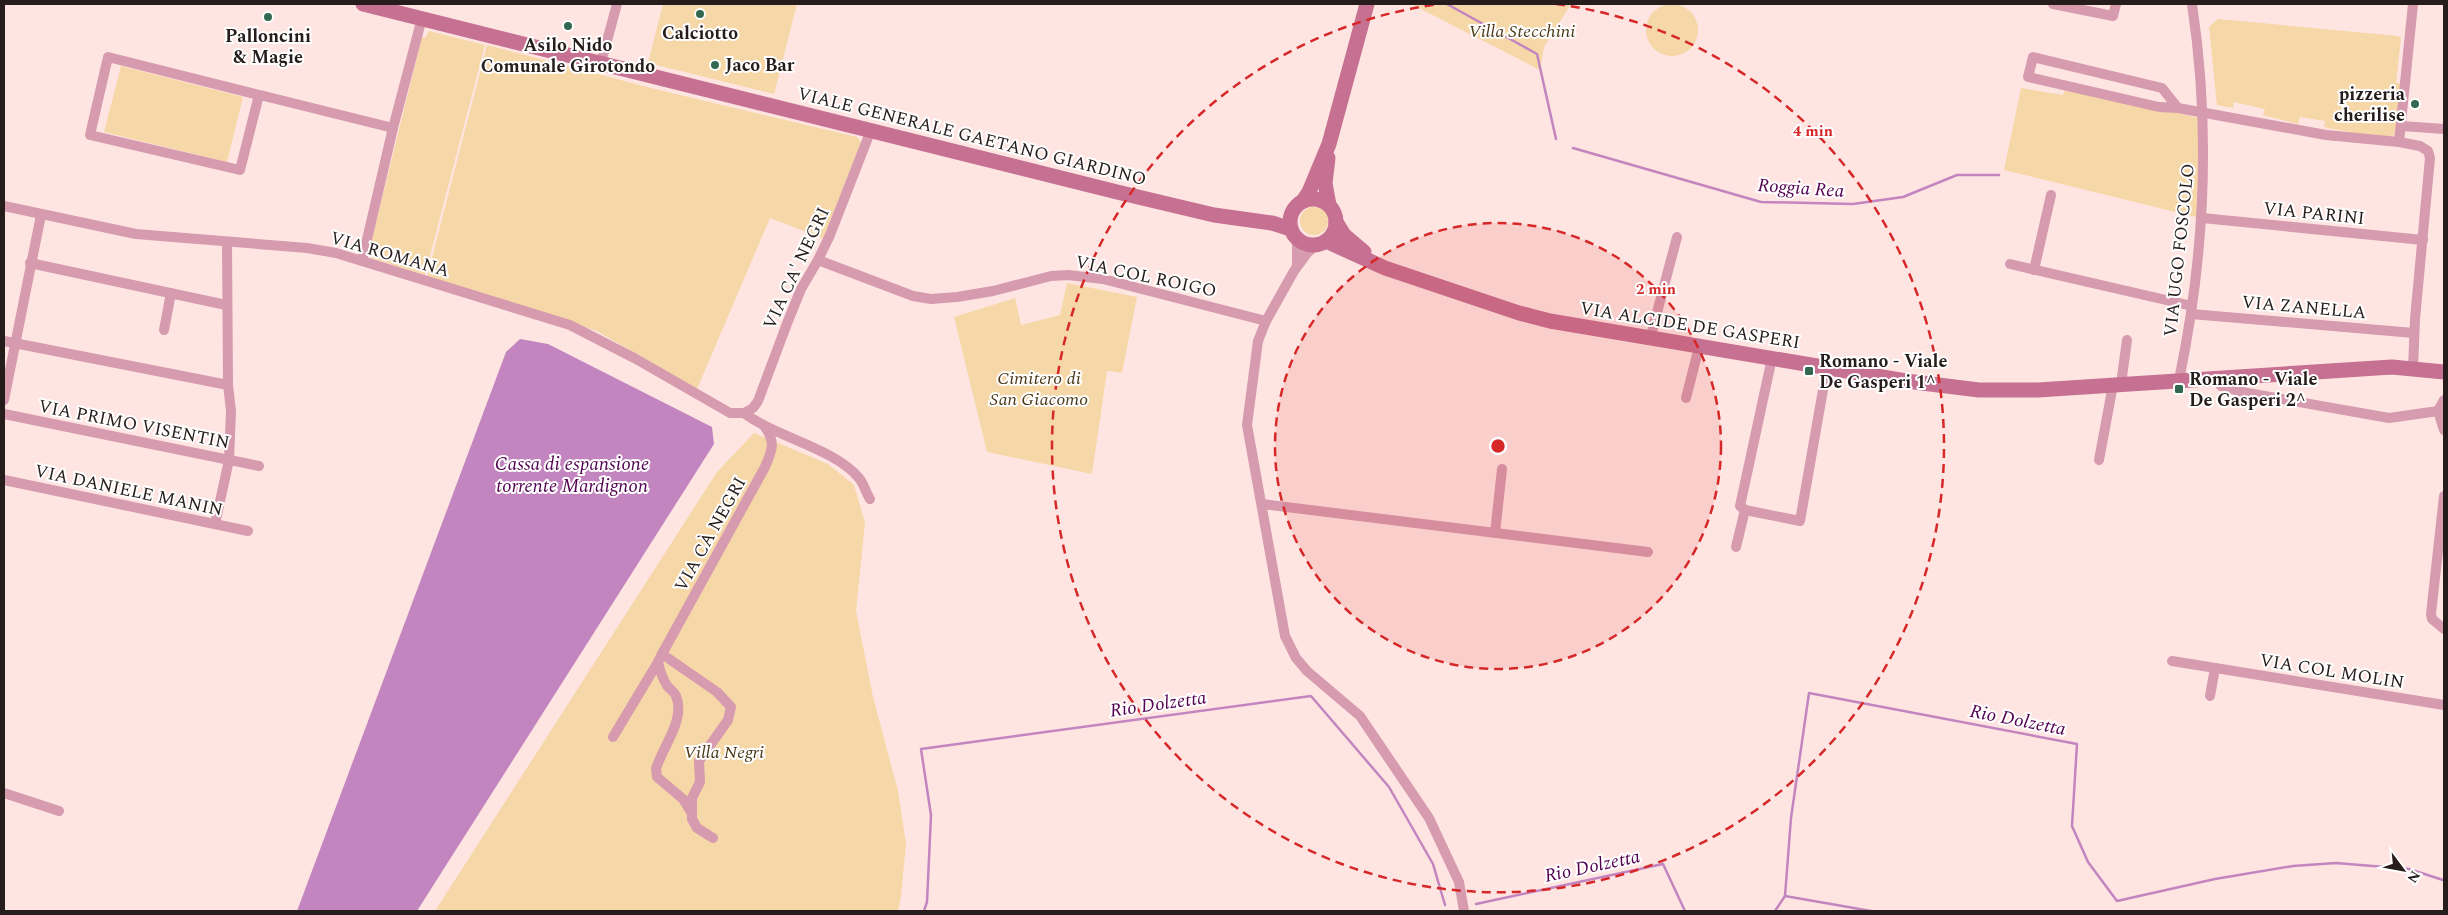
<svg xmlns="http://www.w3.org/2000/svg" width="2448" height="915" viewBox="0 0 2448 915" font-family="Spectral,serif">
  <rect width="100%" height="100%" fill="#ffe5e2"/>
  <g fill="#f6d7a7">
    <circle cx="1672" cy="30" r="26"/>
    <path d="M663,4h134l-23,90 -126,-31z"/>
    <path d="M1411,4h160l-27,43 -4,23z"/>
    <path d="M2218,19l180,17 3,2 -5,45 9,1 -5,49c-14,9 -56,-3 -74,-5l-2,-2 1,-5 -25,-4 -2,7 -35,-9 2,-6 -31,-7 -1,6 -16,-3 -8,-78z"/>
    <path d="M429,31l56,14 -60,230 -54,-17 -2,-7 53,-214 3,1z"/>
    <path d="M487,45l168,44 202,48 4,5 -37,95 -2,1 -52,-20 -73,171 -100,-58 -170,-54z"/>
    <path d="M121,66l122,31 -16,65 -123,-30z"/>
    <path d="M2066,87l133,31 1,100 -196,-48 17,-82 42,7z"/>
    <circle cx="1314" cy="221" r="14"/>
    <path d="M1067,283l70,14 -15,76 -15,-2 -15,103 -105,-22 -33,-135 61,-19 6,27 39,-10z"/>
    <path d="M754,433l74,31 26,21 11,38 -9,88 17,86 25,94 8,52 -5,54 -3,14h-463l282,-439z"/>
  </g>
  <path fill="#c385bf" d="M520,339l28,5 164,83 2,17 -297,467h-120l209,-559z"/>
  <g fill="none" stroke-linecap="round" stroke-linejoin="round">
    <g stroke="#c385bf" stroke-width="2.5">
      <path d="M1447,4l90,50 19,85"/>
      <path d="M1573,148l188,54 92,2 50,-7 54,-22h42"/>
      <path d="M1785,896l6,-78 18,-125 268,51 -5,82 16,36 29,39 98,-22 78,-13 43,-3 73,6 34,11"/>
      <path d="M1476,904l187,-40 22,47"/>
      <path d="M924,911l3,-9 4,-87 -10,-66 390,-53 78,91 44,77 12,41"/>
      <path d="M1775,911l10,-15 86,15"/>
    </g>
    <g stroke="#d69baf" stroke-width="10">
      <path d="M2053,4l60,12 3,-12"/>
      <path d="M2413,4l-14,138 21,4 8,5 2,7 -15,161 -2,50"/>
      <path d="M601,63l16,-59"/>
      <path d="M259,95l-19,75 -150,-35 18,-78 151,38 5,1 129,32"/>
      <path d="M2178,108l-16,-20 -129,-31 -5,20 131,30 19,1 148,27 73,7"/>
      <path d="M2402,126l42,3"/>
      <path d="M4,206l132,28 171,14 29,5 234,72 66,34 94,54h14l9,-5 5,-7 30,-80 13,-32 17,-29 12,-25 41,-105"/>
      <path d="M2202,218l221,22"/>
      <path d="M1318,244l-10,8 -14,19 -28,50 -8,20 -11,84 38,211 11,22 11,13 53,45 69,102 30,64 5,29"/>
      <path d="M818,260l95,36 18,3 26,-2 36,-6 58,-15 17,-1 35,4 163,42"/>
      <path d="M362,261l31,-133 29,-110"/>
      <path d="M30,263l196,42"/>
      <path d="M2010,264l182,42"/>
      <path d="M1297,265v-26"/>
      <path d="M2034,270l17,-75"/>
      <path d="M2191,314l223,19"/>
      <path d="M164,330l7,-37"/>
      <path d="M1650,339l27,-102"/>
      <path d="M4,341l224,44"/>
      <path d="M1772,358l-32,148 5,4 55,11 27,-154"/>
      <path d="M2217,379l4,7 21,6 147,26 49,-7"/>
      <path d="M2179,380c26,-125 32,-250 13,-376"/>
      <path d="M2121,384l6,-44"/>
      <path d="M1686,398l13,-51"/>
      <path d="M4,400l37,-185"/>
      <path d="M2444,400l-6,11 6,19"/>
      <path d="M744,413c33,25 90,35 115,65 5,6 7,15 11,21"/>
      <path d="M4,414l255,52"/>
      <path d="M2099,460l14,-75"/>
      <path d="M4,480l244,51"/>
      <path d="M2444,496l-13,118 1,5 12,10"/>
      <path d="M1262,504l386,48"/>
      <path d="M215,524l14,-64 2,-49 -3,-26 -1,-143"/>
      <path d="M1495,533l7,-64"/>
      <path d="M1736,547l9,-37"/>
      <path d="M662,654l-4,8c2,9 5,18 10,25 3,3 6,4 8,9 10,24 -14,51 -20,73l1,8 26,22 8,13"/>
      <path d="M2172,661l272,44"/>
      <path d="M2210,696l5,-28"/>
      <path d="M613,737l45,-75"/>
      <path d="M4,793l55,18"/>
      <path d="M713,838l-16,-10 -5,-9v-21l8,-16 -1,-21 29,-41 3,-13 -14,-15 -55,-38 103,-187c7,-16 11,-25 0,-40"/>
    </g>
    <g stroke="#c77192" stroke-width="15">
      <path d="M363,4l754,188 97,23 58,8 19,6"/>
      <path d="M1328,158l-3,25 4,22"/>
      <circle cx="1313" cy="222" r="23"/>
      <path d="M1303,201l6,-9 20,-48 38,-140"/>
      <path d="M1336,222l8,13 20,17"/>
      <path d="M1326,241l59,27 134,45 31,8 356,60 73,9h59l354,-23 52,5"/>
    </g>
  </g>
  <circle cx="1498" cy="446" r="223" fill="#d62828" fill-opacity=".12"/>
  <g fill="none" stroke="#d62828" stroke-width="2.5" stroke-dasharray="9 6">
    <circle cx="1498" cy="446" r="223"/>
    <path d="M1556 4A446 446 0 1 1 1440 4"/>
  </g>
  <g fill="#31684f" stroke="#fff" stroke-width="2">
    <circle cx="700" cy="14" r="5"/>
    <circle cx="268" cy="17" r="5"/>
    <circle cx="568" cy="26" r="5"/>
    <circle cx="715" cy="65" r="5"/>
    <circle cx="2415" cy="104" r="5"/>
    <rect x="1804" y="366" width="10" height="10" rx="2.5"/>
    <rect x="2174" y="384" width="10" height="10" rx="2.5"/>
  </g>
  <g text-anchor="middle" stroke-width="4" stroke-linejoin="round" paint-order="stroke">
    <g font-size="18" font-style="italic" fill="#4c3918" stroke="#fff">
      <text x="1522" y="37">Villa Stecchini</text>
      <text x="1039" y="384">Cimitero di<tspan x="1039" dy="21">San Giacomo</tspan></text>
      <text x="724" y="758">Villa Negri</text>
    </g>
    <g font-size="18" font-weight="bold" fill="#251c1b" stroke="#fff">
      <text x="700" y="39">Calciotto</text>
      <text x="268" y="42">Palloncini<tspan x="268" dy="21">&amp; Magie</tspan></text>
      <text x="568" y="51">Asilo Nido<tspan x="568" dy="21">Comunale Girotondo</tspan></text>
      <text x="725" y="71" text-anchor="start">Jaco Bar</text>
      <text x="2405" y="100" text-anchor="end">pizzeria<tspan x="2405" dy="21">cherilise</tspan></text>
      <text x="1819" y="367" text-anchor="start">Romano - Viale<tspan x="1819" dy="21">De Gasperi 1^</tspan></text>
      <text x="2189" y="385" text-anchor="start">Romano - Viale<tspan x="2189" dy="21">De Gasperi 2^</tspan></text>
    </g>
    <g font-size="18" fill="#251c1b" stroke="#fff">
      <text transform="translate(972 136) rotate(14)" y="6">VIALE GENERALE GAETANO GIARDINO</text>
      <text transform="translate(2314 213) rotate(6)" y="6">VIA PARINI</text>
      <text transform="translate(2179 250) rotate(-84)" y="6">VIA UGO FOSCOLO</text>
      <text transform="translate(390 254) rotate(16)" y="6">VIA ROMANA</text>
      <text transform="translate(796 268) rotate(-65)" y="6">VIA CA' NEGRI</text>
      <text transform="translate(1146 276) rotate(12)" y="6">VIA COL ROIGO</text>
      <text transform="translate(2304 307) rotate(5)" y="6">VIA ZANELLA</text>
      <text transform="translate(1690 325) rotate(9)" y="6">VIA ALCIDE DE GASPERI</text>
      <text transform="translate(134 424) rotate(11)" y="6">VIA PRIMO VISENTIN</text>
      <text transform="translate(129 490) rotate(12)" y="6">VIA DANIELE MANIN</text>
      <text transform="translate(710 534) rotate(-61)" y="6">VIA CÀ NEGRI</text>
      <text transform="translate(2332 671) rotate(9)" y="6">VIA COL MOLIN</text>
    </g>
    <g font-size="19" font-style="italic" fill="#520151" stroke="#fff">
      <text transform="translate(1801 187) rotate(4)" y="7">Roggia Rea</text>
      <text x="572" y="470">Cassa di espansione<tspan x="572" dy="22">torrente Mardignon</tspan></text>
      <text transform="translate(1158 703) rotate(-8)" y="7">Rio Dolzetta</text>
      <text transform="translate(2018 719) rotate(11)" y="7">Rio Dolzetta</text>
      <text transform="translate(1592 865) rotate(-12)" y="7">Rio Dolzetta</text>
    </g>
  </g>
  <circle cx="1498" cy="446" r="8" fill="#d62828" stroke="#fff" stroke-width="2.5"/>
  <g font-size="15" text-anchor="middle" font-weight="bold" fill="#d62828" stroke="#fff" stroke-width="4" stroke-linejoin="round" paint-order="stroke">
    <text x="1813" y="136">4 min</text>
    <text x="1656" y="294">2 min</text>
  </g>
  <rect width="2448" height="915" fill="none" stroke="#251c1b" stroke-width="10"/>
  <g transform="translate(2403 870) rotate(122)" stroke="#ffffff" stroke-width="4" paint-order="stroke">
  <path d="M0-4L9 19L0 12L-9 19Z" fill="#251c1b"/>
  <text y="-8" font-size="14" font-weight="bold" text-anchor="middle" fill="#251c1b">N</text>
  </g>
</svg>
